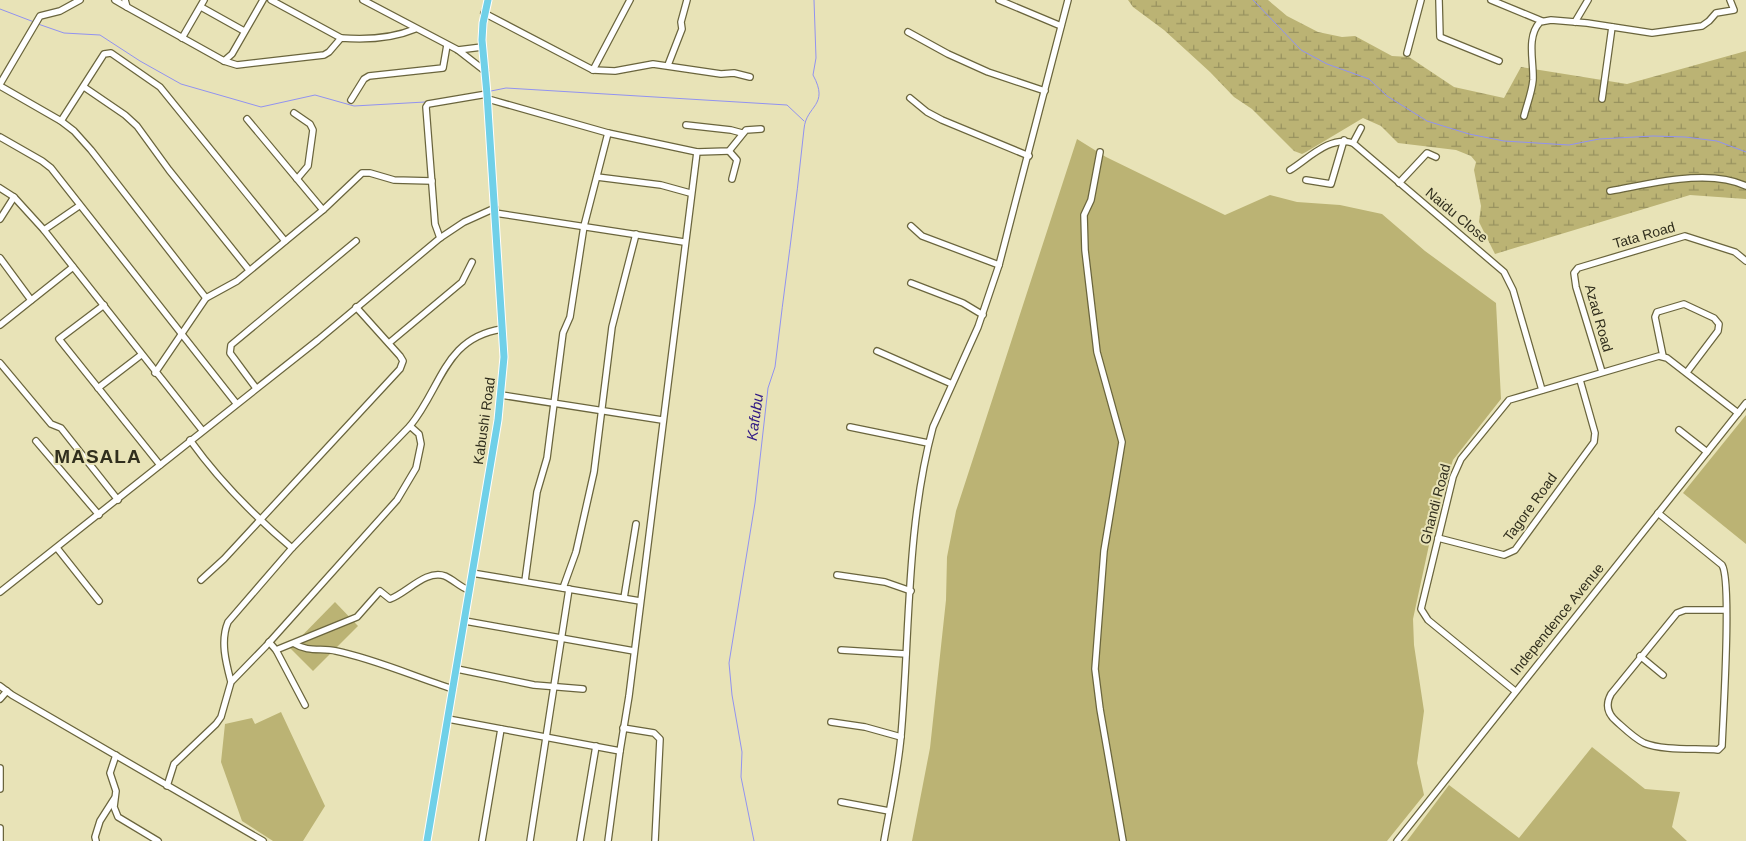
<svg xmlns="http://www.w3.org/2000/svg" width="1746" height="841" viewBox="0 0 1746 841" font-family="Helvetica,sans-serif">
  <defs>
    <pattern id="wetland-marsh" width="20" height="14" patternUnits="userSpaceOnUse" patternTransform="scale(1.25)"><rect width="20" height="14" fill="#bbb374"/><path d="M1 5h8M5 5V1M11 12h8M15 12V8" fill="none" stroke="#98925f"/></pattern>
  </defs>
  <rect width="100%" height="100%" fill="#e8e3b7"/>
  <g fill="#bbb374">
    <path d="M1077,139l29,18 119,58 45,-20 27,7 43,3 42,9 43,37 71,52 5,96 -48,61 -16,48 -24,111 1,26 10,66 -7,52 7,32 -37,46h-475l18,-93 16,-148 1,-43 9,-46z"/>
    <path d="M1746,415v129l-63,-51z"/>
    <path d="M335,602l23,24 -45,45 -23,-23z"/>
    <path d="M281,712l44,94 -22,35h-30l-31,-20 -21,-59 4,-38 27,-6 3,6z"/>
    <path d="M1592,747l53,42 35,3 -8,35 15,14h-280l42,-56 70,53z"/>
  </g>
  <path fill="url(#wetland-marsh)" d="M1128,0h140l19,16 31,16 24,5 13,-1 37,20 17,1 45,30 50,11 17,-31 106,17 119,-33v148l-56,-4 -195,59 -16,-32 2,-16 -7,-36 2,-8 -5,-6 -15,-6 -58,-7 -17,-17 -18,-8 -57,34 -4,2 -8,-3 -42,-42 -18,-12 -24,-25 -46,-42 -31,-23z"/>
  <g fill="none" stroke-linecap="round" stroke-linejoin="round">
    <g stroke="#9192f0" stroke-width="1">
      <path d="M1253,0l48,50 26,14 42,15 18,17 40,25 42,13 35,7 65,4 30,-6 54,-3 32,1 32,4 29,11"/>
      <path d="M0,9l34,13"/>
      <path d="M38,24l26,9 36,2 40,26 41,23 80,23 54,-12 39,11 71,-4"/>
      <path d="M491,91l15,-3 281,17 17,16"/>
      <path d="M754,841l-13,-64 1,-25 -10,-57 -3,-32 26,-160 13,-115 7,-21c9,-79 21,-158 29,-238 2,-24 26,-23 9,-54l3,-17 -2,-58"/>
    </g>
    <g stroke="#6a653d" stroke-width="8">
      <g id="minor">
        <path d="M115,0l12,7"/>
        <path d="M125,0l2,7 97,54 13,4 87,-10 5,-3 12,-14c25,2 50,1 74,-9"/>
        <path d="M271,0l70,38"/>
        <path d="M363,0l95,50 27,21"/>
        <path d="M999,0l62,26"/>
        <path d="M1439,0l1,37 59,24"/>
        <path d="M1491,0l51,21"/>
        <path d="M201,7l43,24"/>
        <path d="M484,13l109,57 37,-70"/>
        <path d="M1575,22l13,-22"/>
        <path d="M908,32l40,22 40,18 57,19"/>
        <path d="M182,38l22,-38"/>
        <path d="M458,50l24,-3"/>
        <path d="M1407,53l14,-53"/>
        <path d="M224,61l8,-7 31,-54"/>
        <path d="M668,65l14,-36 -1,-7 6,-22"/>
        <path d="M593,70l22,1 38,-7 68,10 13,-1 16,4"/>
        <path d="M0,84l40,-68 20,-5 20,-11"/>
        <path d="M0,86l61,35 13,10 17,19 115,148"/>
        <path d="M84,87l41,28 12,11 32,44 80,100"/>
        <path d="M910,98l17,14 15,8 87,36"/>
        <path d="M1602,99l10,-72"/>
        <path d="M351,100l13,-21 5,-3 74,-8 4,-23"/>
        <path d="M294,113l16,11 3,6 -5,36 -11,13"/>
        <path d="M1524,116c3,-12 8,-24 9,-36 1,-18 -7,-43 7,-58l11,-2 36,3 65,10 50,-7 7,-5 7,-8 18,-3 -4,-10"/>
        <path d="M247,119l76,91"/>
        <path d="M61,121l43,-67 7,-1 49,34 125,154"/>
        <path d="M686,125l45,5 11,3"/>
        <path d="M0,137l42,24 9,7 185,235"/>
        <path d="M1353,143l8,-15"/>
        <path d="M729,151l8,9 -5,19"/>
        <path d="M697,152l32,-1 17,-21 15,-1"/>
        <path d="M1100,152l-9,48 -7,15 1,35 12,102 25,90 -18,109 -9,118 5,40 23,132"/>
        <path d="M1290,170c18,-11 40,-35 63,-27l151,129 9,18 29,100"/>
        <path d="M597,177l64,8 29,8"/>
        <path d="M1306,180l25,4 13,-44"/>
        <path d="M1399,183l28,-30 9,4"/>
        <path d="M0,188l14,9 30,33 158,200"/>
        <path d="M1610,191c41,-7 98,-23 136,-5"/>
        <path d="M495,213l189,29"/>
        <path d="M0,219l14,-22"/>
        <path d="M911,226l11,10 77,29"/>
        <path d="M44,230l35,-24"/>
        <path d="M440,238l-5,-14 -9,-117 2,-3 59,-10"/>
        <path d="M0,258l31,42"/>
        <path d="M911,283l52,20 20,12"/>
        <path d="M104,305l-45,34 101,126"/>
        <path d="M0,325l73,-58"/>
        <path d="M389,343l73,-61 10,-20"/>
        <path d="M877,351l75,33"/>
        <path d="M1663,356l-8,-39 2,-5 27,-8 30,14 5,6 -1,7 -31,41"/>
        <path d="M0,363l51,61 10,4 57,72"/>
        <path d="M1602,372l-26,-85 -2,-14 4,-5 107,-32 50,16 11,9"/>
        <path d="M155,373l51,-75 31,-17 86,-71 39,-37h8l24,7 38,1"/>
        <path d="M98,388l43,-33"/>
        <path d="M256,388l-26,-35 1,-8 125,-104"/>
        <path d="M501,395l161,25"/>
        <path d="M410,426c32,-39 34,-88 92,-97"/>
        <path d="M850,427l78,16"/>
        <path d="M1679,430l28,22"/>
        <path d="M190,440c30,42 63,75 102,108"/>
        <path d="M36,441l63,74"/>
        <path d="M1658,513l64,52c10,15 1,153 0,181l-4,4c-20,-2 -55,1 -74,-7 -10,-5 -19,-14 -28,-22 -8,-7 -11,-16 -5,-27l66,-81 8,-3h41"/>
        <path d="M1438,538l66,17 11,-5 79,-108 1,-9 -15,-53"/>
        <path d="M57,548l42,53"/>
        <path d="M472,573l168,28"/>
        <path d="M837,575l48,7 26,9"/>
        <path d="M201,580l23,-21 176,-190 3,-8 -3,-5 -44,-49"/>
        <path d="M525,581l12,-89 10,-34 16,-125 7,-16 14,-91 24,-93"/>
        <path d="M563,588l13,-36 18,-80 18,-145 24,-93"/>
        <path d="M0,592l318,-252 122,-102 24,-16 31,-14"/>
        <path d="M624,598l12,-74"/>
        <path d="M465,621l169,30"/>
        <path d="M269,642l7,8 29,55"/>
        <path d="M295,644c12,8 27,4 41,7 39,8 79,26 117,38"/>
        <path d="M276,650l81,-33 23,-26 10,8c17,-6 36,-30 55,-23 9,4 15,11 24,14"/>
        <path d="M841,650l65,4"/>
        <path d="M1640,656l23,19"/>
        <path d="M457,669l77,16 49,4"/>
        <path d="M0,686l12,9 251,146"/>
        <path d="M1515,691l-87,-71 -7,-11 32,-132 8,-18 48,-59 150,-44 8,2 71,55"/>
        <path d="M0,699l7,-8"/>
        <path d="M448,719l172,32 9,-55 68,-544 -89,-19 -120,-34"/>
        <path d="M831,722l34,5 36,10"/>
        <path d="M623,728l31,5 6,6 -5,102"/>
        <path d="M116,755l-6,18 6,18 -2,16 4,10 40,24"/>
        <path d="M0,768v21"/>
        <path d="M167,786l7,-22 42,-40 5,-7 10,-35 35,-36 131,-146 19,-32 5,-24 -2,-10 -9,-8 -118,122 -64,74c-8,19 -2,41 3,60"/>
        <path d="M841,802l48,9"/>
        <path d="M0,828v13"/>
        <path d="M96,841l-1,-4 5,-16 14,-22"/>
        <path d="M482,841l19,-112"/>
        <path d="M530,841l39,-252"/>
        <path d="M580,841l16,-95"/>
        <path d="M608,841l12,-90"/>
        <path d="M884,841c6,-35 14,-70 17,-105 9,-103 5,-209 32,-309l45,-100 21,-62 69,-265"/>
        <path d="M1397,841l349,-438"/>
      </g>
    </g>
    <g stroke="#fff" stroke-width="9">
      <path id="major" d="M427,841l71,-421 6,-63 -17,-263 -5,-54 1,-17 5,-23"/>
    </g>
    <use href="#minor" stroke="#fff" stroke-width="5.5"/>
    <use href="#major" stroke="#70d0e8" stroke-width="7"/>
  </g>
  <g text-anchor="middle" stroke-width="4" stroke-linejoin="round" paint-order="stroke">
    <g font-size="14" fill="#302e1d" stroke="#e8e3b7">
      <text transform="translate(1457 215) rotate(40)" y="5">Naidu Close</text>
      <text transform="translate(1644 235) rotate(-16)" y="5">Tata Road</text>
      <text transform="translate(1599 318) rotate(74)" y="5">Azad Road</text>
      <text transform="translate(484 421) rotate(-82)" y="5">Kabushi Road</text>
      <text transform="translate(1435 504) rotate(-75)" y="5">Ghandi Road</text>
      <text transform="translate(1530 507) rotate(-54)" y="5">Tagore Road</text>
      <text transform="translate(1557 619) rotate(-51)" y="5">Independence Avenue</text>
    </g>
    <g font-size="15" font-style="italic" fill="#2e1684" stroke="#e8e3b7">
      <text transform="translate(755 417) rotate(-82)" y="5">Kafubu</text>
    </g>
    <g font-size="19" font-weight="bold" letter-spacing="1" fill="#302e1d" stroke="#e8e3b7">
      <text x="98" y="463">MASALA</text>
    </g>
  </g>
</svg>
